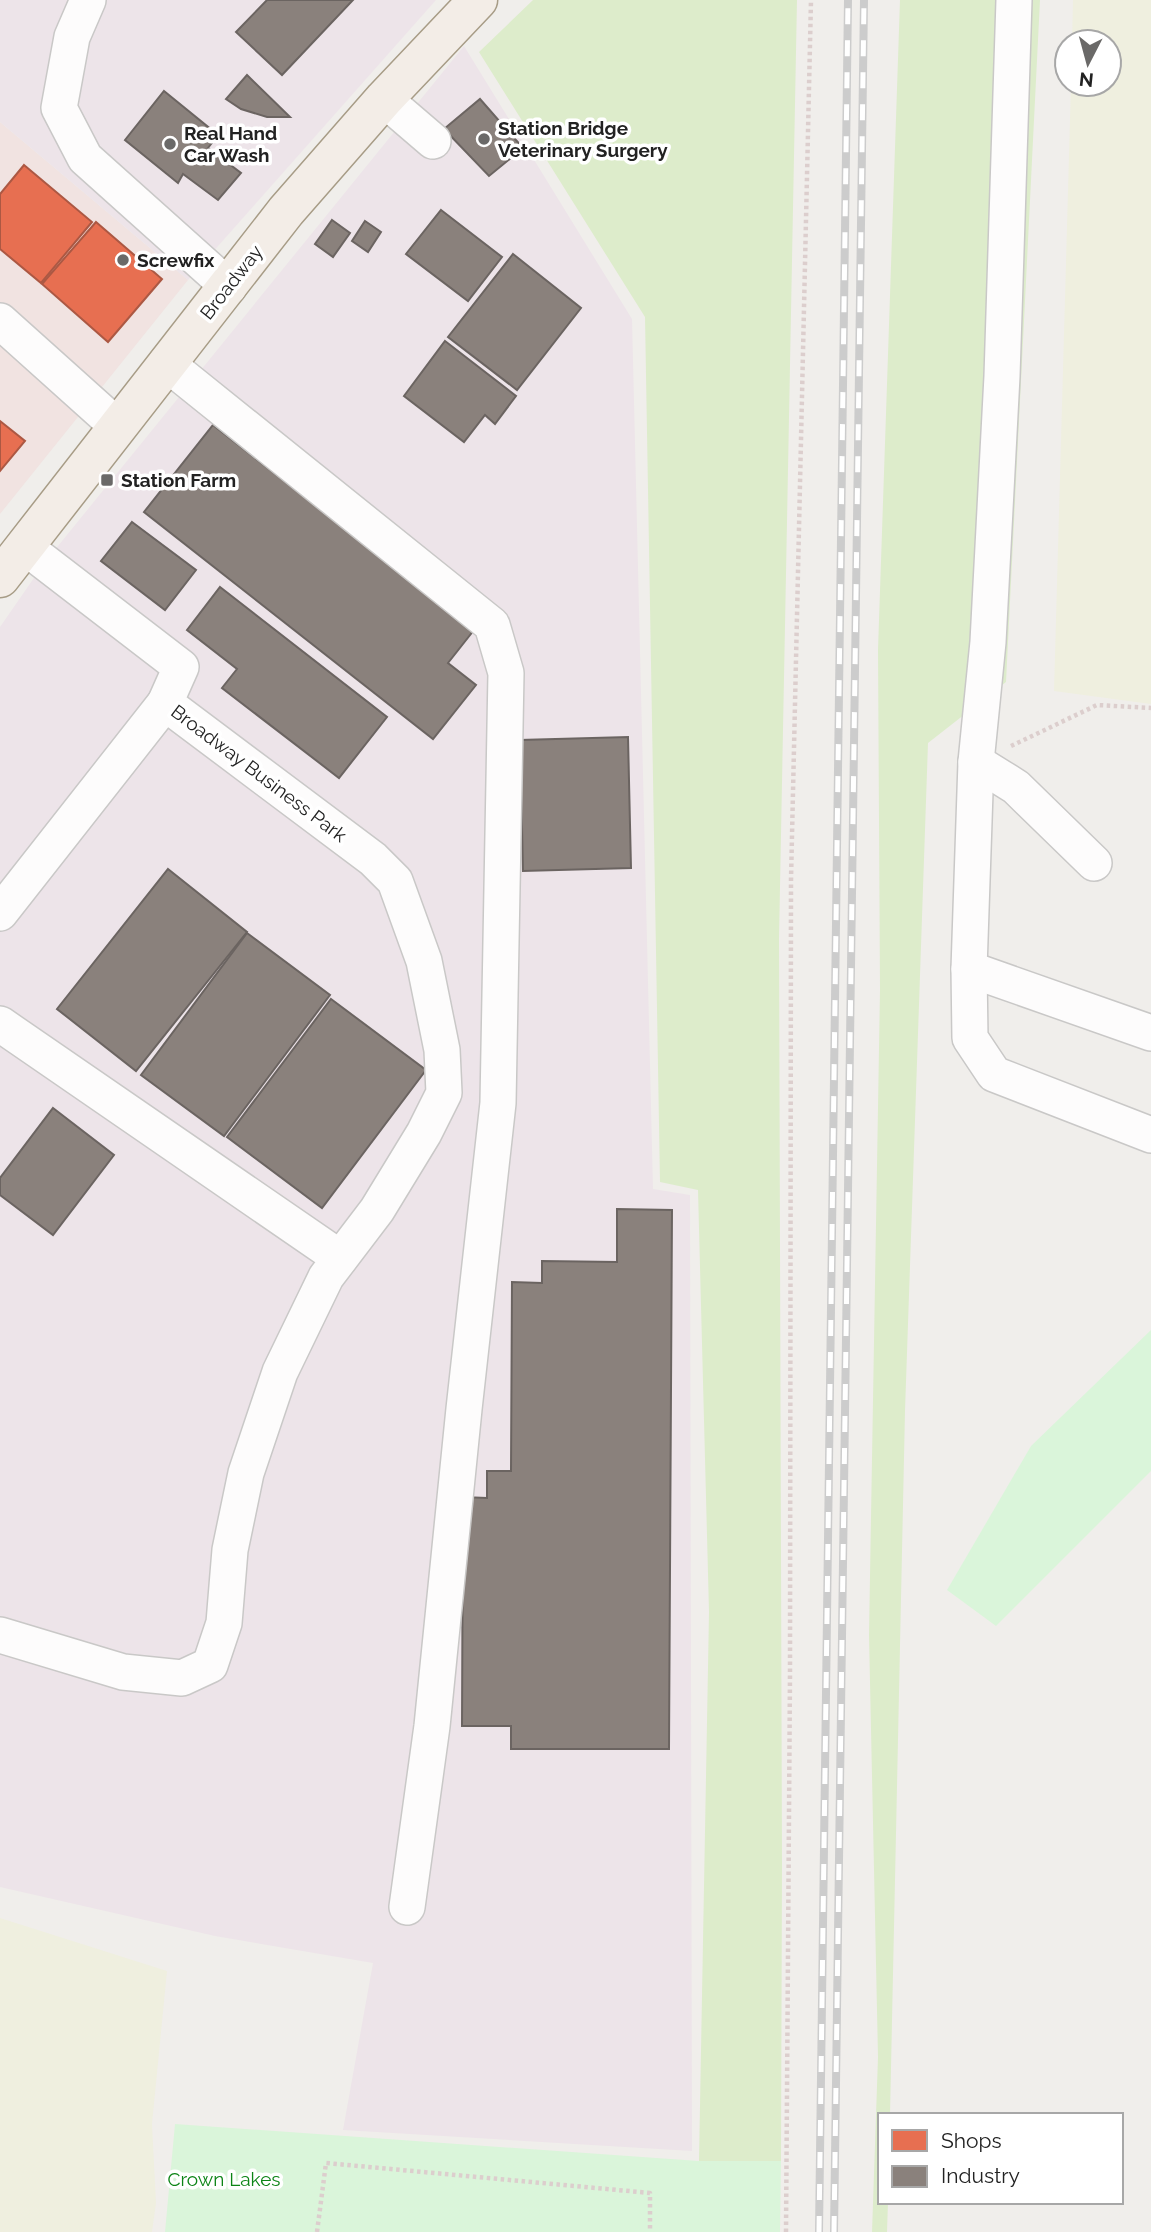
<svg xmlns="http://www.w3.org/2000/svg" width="1151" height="2232" viewBox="0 0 1151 2232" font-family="Raleway,sans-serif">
  <rect width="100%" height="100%" fill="#f0eeeb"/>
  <path fill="#f1e3e1" d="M0,122l188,158 -188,234z"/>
  <g fill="#ede4e9">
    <path d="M0,0h436l-248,280 -188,-158z"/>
    <path d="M464,46l168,273 21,870 37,6 2,956 -349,-21 30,-167 -158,-27 -215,-49v-1260l45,-65z"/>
  </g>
  <g fill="#efefdf">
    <path d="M1073,0h78v704l-97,-13 17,-607h38v-42h-37z"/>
    <path d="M0,1918l167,53 -15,153 4,79 -4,29h-152z"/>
  </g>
  <g fill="#ddeccb">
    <path d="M533,0h264l-18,939 3,924 -1,298h-82l10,-549 -11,-422 -38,-8 -15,-865 -166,-265z"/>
    <path d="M900,0h140l-34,682 -78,61 -23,668 -15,704h-10v87h8l-1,30h-15l6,-175 -9,-422 11,-645 -2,-340z"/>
  </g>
  <g fill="#daf5da">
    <path d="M1151,1330v141l-155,155 -49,-36 84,-144z"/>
    <path d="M175,2124l524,37h82l-1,71h-615z"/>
  </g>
  <g fill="#e76f51" stroke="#ac5843" stroke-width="2">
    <path d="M24,165l68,57 -51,61 -41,-34v-55z"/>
    <path d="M96,222l66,57 -54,63 -66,-58z"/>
    <path d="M0,421l25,20 -25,30z"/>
  </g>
  <g fill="#8a817c" stroke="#6b6461" stroke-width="2">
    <path d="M267,0h86l-71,75 -46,-43z"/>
    <path d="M247,75l43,42h-23l-26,-8 -15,-10z"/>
    <path d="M164,91l54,44 -10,13 33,25 -23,27 -35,-26 -5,9 -53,-43z"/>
    <path d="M480,99l43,49 -34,28 -45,-47z"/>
    <path d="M441,210l61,47 -34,44 -62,-47z"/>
    <path d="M332,220l18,13 -17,24 -18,-13z"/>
    <path d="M365,221l16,11 -13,20 -16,-11z"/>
    <path d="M513,254l68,54 -64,82 -69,-53z"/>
    <path d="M445,341l71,55 -21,28 -10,-9 -21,27 -60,-46z"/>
    <path d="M213,425l261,205 -26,33 28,22 -43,54 -289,-227z"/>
    <path d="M132,522l64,48 -31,40 -64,-49z"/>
    <path d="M220,587l167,130 -48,61 -117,-90 15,-19 -50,-39z"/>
    <path d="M628,737l3,131 -108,3 -3,-131z"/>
    <path d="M168,869l79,63 -111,139 -79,-62z"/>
    <path d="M247,933l83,62 -106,141 -83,-61z"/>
    <path d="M331,999l95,71 -104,138 -95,-71z"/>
    <path d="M53,1108l61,47 -61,80 -53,-40v-17z"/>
    <path d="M617,1209l55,1 -3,539h-158v-23h-49l1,-229 24,1v-27h24l1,-189 30,1v-22l75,1z"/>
  </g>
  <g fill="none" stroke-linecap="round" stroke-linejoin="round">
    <g stroke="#c9c8c7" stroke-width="38">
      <g id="minor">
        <path d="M88,0l-16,37 -13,71 26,50 144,129"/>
        <path d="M1014,0l-12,376 -14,266 -12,120 -7,207 1,69 24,36 157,61"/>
        <path d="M384,99l49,42"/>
        <path d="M0,321l117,105"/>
        <path d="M166,363l326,262 14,48 -8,430 -34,306 -32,317 -25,181"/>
        <path d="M976,762l40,25 78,76"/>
        <path d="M0,913l165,-210"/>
        <path d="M969,969l182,64"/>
        <path d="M0,1024l340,234"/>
        <path d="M0,1635l123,37 59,6 28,-13 14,-42 6,-73 16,-77 34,-101 46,-95 51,-67 47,-77 20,-40 -2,-43 -18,-89 -29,-80 -22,-22 -208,-156 16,-36 -156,-120"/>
      </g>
    </g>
    <g stroke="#a79c86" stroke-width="41">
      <path id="major" d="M0,578l286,-367 98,-112 94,-99"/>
    </g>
    <g stroke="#dccecd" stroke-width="4.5" stroke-dasharray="3.5 3.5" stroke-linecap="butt">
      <path d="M1011,746l86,-41 54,3"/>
      <path d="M317,2232l9,-69 324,30v39"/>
      <path d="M786,2232l4,-558 1,-794 20,-880"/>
    </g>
    <use href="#minor" stroke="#fdfcfc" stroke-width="35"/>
    <use href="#major" stroke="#f3ede7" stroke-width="38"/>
    <g stroke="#ccc" stroke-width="8">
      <g id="rail">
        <path d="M819,2232l29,-2232"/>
        <path d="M834,2232l30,-2232"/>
      </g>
    </g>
    <use href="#rail" stroke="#fff" stroke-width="5" stroke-dasharray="16" stroke-linecap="butt"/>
  </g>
  <g fill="#6a6968" stroke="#fff" stroke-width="2.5">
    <circle cx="484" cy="139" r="7"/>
    <circle cx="170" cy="144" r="7"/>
    <circle cx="123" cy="260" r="7"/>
    <rect x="100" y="473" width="14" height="14" rx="3.5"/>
  </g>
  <g text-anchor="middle" stroke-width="7" stroke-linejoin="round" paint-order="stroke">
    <g font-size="19" font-weight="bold" fill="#222" stroke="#fff" text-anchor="start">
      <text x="498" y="135">Station Bridge<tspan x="498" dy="22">Veterinary Surgery</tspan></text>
      <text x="184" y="140">Real Hand<tspan x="184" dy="22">Car Wash</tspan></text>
      <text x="137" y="267">Screwfix</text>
      <text x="121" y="487">Station Farm</text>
    </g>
    <g font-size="19" fill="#222" stroke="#fff">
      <text transform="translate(231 282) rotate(-52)" y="7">Broadway</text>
      <text transform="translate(259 773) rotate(37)" y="7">Broadway Business Park</text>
    </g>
    <g font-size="19" fill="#0c8416" stroke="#fff">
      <text x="224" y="2186">Crown Lakes</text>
    </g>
  </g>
  <rect x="878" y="2113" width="245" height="91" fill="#ffffff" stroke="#a7a7a7" stroke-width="2"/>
  <rect x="892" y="2130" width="35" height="21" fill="#e76f51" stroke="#a7a7a7" stroke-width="2"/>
  <text x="941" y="2148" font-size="21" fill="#222222">Shops</text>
  <rect x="892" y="2166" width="35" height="21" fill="#8a817c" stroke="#a7a7a7" stroke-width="2"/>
  <text x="941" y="2183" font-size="21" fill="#222222">Industry</text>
  <g transform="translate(1088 63) rotate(186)"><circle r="33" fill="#ffffff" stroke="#a7a7a7" stroke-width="2"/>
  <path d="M0-5L12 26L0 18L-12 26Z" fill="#6a6968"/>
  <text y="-10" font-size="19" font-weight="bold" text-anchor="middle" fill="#222222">N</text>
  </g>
</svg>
